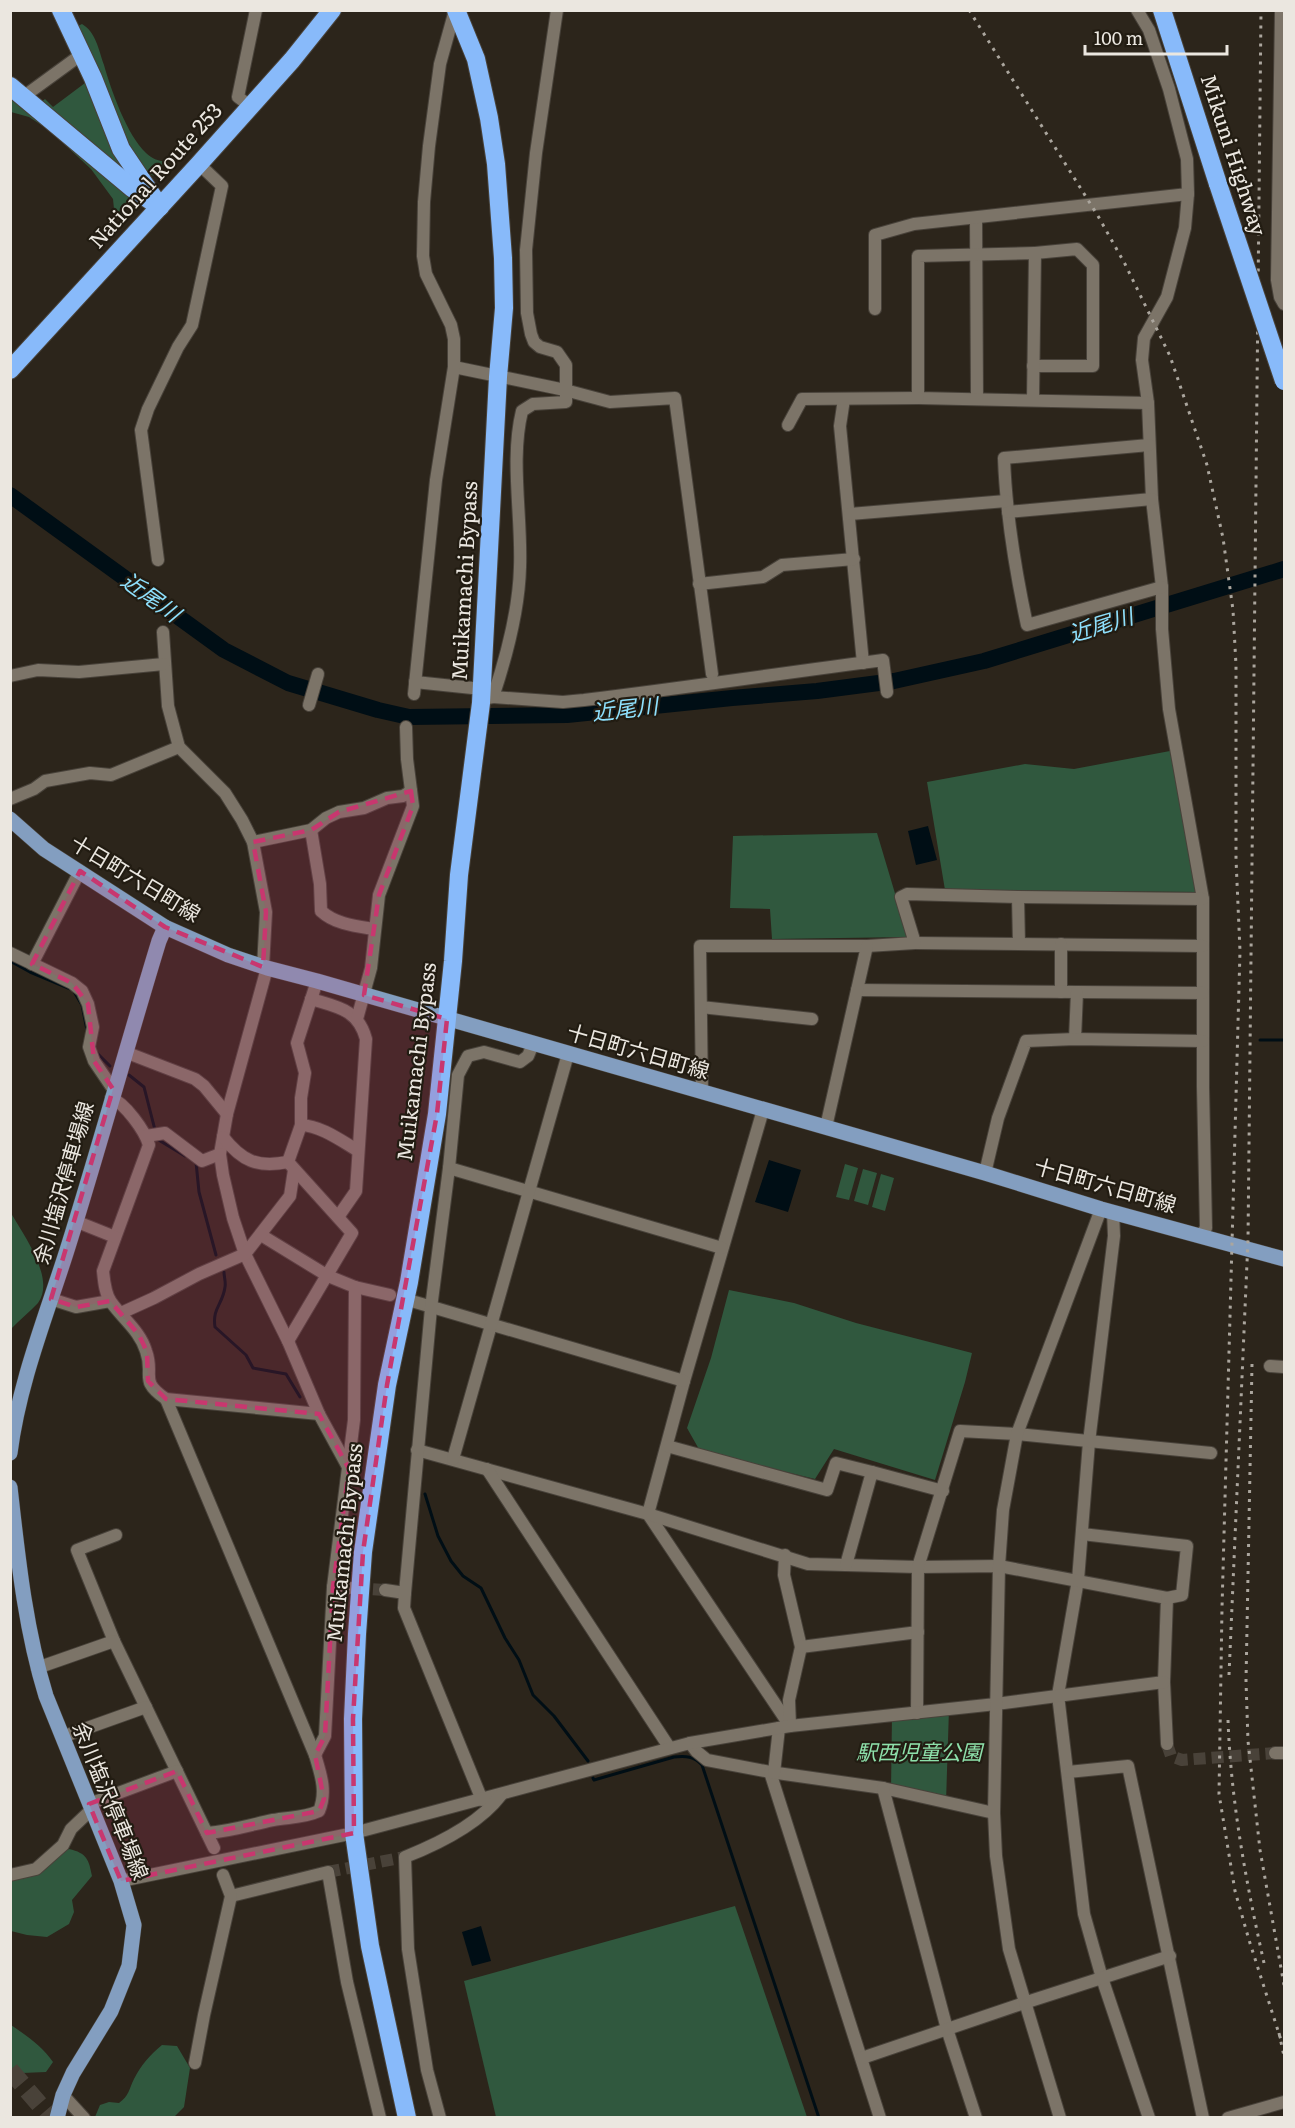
<svg xmlns="http://www.w3.org/2000/svg" width="1295" height="2128" viewBox="0 0 1295 2128" font-family="Literata,'Noto Sans JP',serif">
  <rect width="100%" height="100%" fill="#2c251b"/>
  <g fill="#30583e">
    <path d="M82,24c14,8 17,27 22,41 7,25 23,70 42,88 6,6 13,8 21,9l-13,14 -7,-3 -15,-18 -54,-129z"/>
    <path d="M85,71l51,110 -96,-78 5,-4 8,8 32,-24 -5,-10z"/>
    <path d="M10,95l123,104 -16,19 -2,1 -2,-20 -22,-30 -42,-39 -20,-13 -18,-5z"/>
    <path d="M1170,751l26,141 -251,-2 -18,-108 98,-18 49,5z"/>
    <path d="M877,833l31,104 -136,2 -2,-30 -40,-1 3,-72z"/>
    <path d="M845,1164l13,4 -9,32 -13,-3z"/>
    <path d="M863,1169l14,4 -9,32 -14,-4z"/>
    <path d="M881,1174l13,4 -9,33 -13,-4z"/>
    <path d="M11,1213c12,21 45,66 27,90 -8,9 -19,17 -27,26z"/>
    <path d="M729,1290l65,13 62,20 116,30 -7,29 -30,98 -101,-31 -19,30 -115,-28 -13,-23 24,-70z"/>
    <path d="M949,1709l-3,93 -55,-12 1,-75z"/>
    <path d="M69,1849c18,4 20,11 23,27l-20,24 2,12 -5,12 -22,13 -20,-2 -16,-4v-53c12,-2 27,-2 36,-11 8,-7 12,-13 22,-18z"/>
    <path d="M735,1906l72,211h-311l-32,-136z"/>
    <path d="M11,2025c16,11 31,21 42,37l-7,10 -24,1 -11,12z"/>
    <path d="M162,2045l15,1 13,22 -6,39 -10,10h-79l5,-12 9,-3 10,1c10,-7 10,-14 15,-24 7,-14 16,-24 28,-34z"/>
  </g>
  <g fill="#000e15">
    <path d="M928,826l9,34 -21,5 -8,-34z"/>
    <path d="M769,1160l32,10 -13,42 -33,-10z"/>
    <path d="M481,1926l10,35 -19,5 -10,-34z"/>
  </g>
  <g fill="none" stroke-linecap="round" stroke-linejoin="round">
    <g stroke="#000e15" stroke-width="3">
      <path d="M10,961l20,11 43,18 9,15 5,25"/>
      <path d="M1260,1040h24"/>
      <path d="M97,1053l13,13"/>
      <path d="M129,1075l15,12 11,43"/>
      <path d="M157,1139l28,17"/>
      <path d="M196,1162l3,30 17,63"/>
      <path d="M224,1272c0,5 2,10 1,15 -2,17 -13,21 -10,40l31,28 7,13 33,6 14,23"/>
      <path d="M425,1494l13,42 13,25 12,15 18,12 24,50 14,22 14,35 21,21 34,45"/>
      <path d="M593,1778l1,2 80,-23c12,-1 20,-1 28,8l117,353"/>
    </g>
    <path stroke="#000e15" stroke-width="16" d="M10,495l214,155 64,33 90,27 31,7 158,-2 165,-17 85,-7 77,-10 90,-20 300,-92"/>
    <g stroke="#494239" stroke-width="12" stroke-dasharray="12 6" stroke-linecap="butt">
      <path d="M355,1588l30,2"/>
      <path d="M1167,1744l4,12 11,4 93,-7"/>
      <path d="M328,1872l77,-15"/>
    </g>
    <path stroke="#494239" stroke-width="18" stroke-dasharray="18 9" stroke-linecap="butt" d="M10,2070l41,48"/>
    <g stroke="#48423a" stroke-width="14">
      <g id="minor">
        <path d="M1137,10l12,20 20,59 18,70 1,35 -3,34 -18,69 -23,41 -2,22 6,43 4,96 10,88v42l7,80 34,190v188l3,141 -5,7"/>
        <path d="M1281,10l-4,270 3,17 4,7"/>
        <path d="M23,97l59,-43"/>
        <path d="M250,106l-12,-9 18,-87"/>
        <path d="M976,218l1,181"/>
        <path d="M875,309v-74l39,-11 274,-30"/>
        <path d="M1033,366h60v-101l-16,-16 -42,4"/>
        <path d="M454,367l111,23 45,12 65,-4 37,276"/>
        <path d="M844,399l-4,27 23,237"/>
        <path d="M1033,400l2,-147 -117,3v142l230,5"/>
        <path d="M788,425l14,-26 116,-1"/>
        <path d="M1149,445l-145,13c2,57 11,111 23,167l135,-38"/>
        <path d="M1008,512l144,-13"/>
        <path d="M850,514l156,-13"/>
        <path d="M158,560l-17,-130 7,-21 30,-62 14,-22 30,-139 -23,-22"/>
        <path d="M699,584l64,-7 19,-12 72,-6"/>
        <path d="M163,632l5,74 11,41 46,46 17,27 11,22 13,70 -3,55"/>
        <path d="M10,676l28,-6 41,2 85,-8"/>
        <path d="M415,682l67,7"/>
        <path d="M414,694l22,-214 18,-113v-28l-3,-14 -25,-51 -3,-18 1,-54 5,-56 11,-82 15,-54"/>
        <path d="M493,697l70,5 21,-2c100,-12 199,-27 299,-40l4,32"/>
        <path d="M482,699l11,-2c14,-42 26,-86 27,-130 2,-51 -10,-107 2,-156l11,-7 33,-2v-37l-9,-13 -17,-5 -6,-5 -3,-8 -4,-21 -1,-63 10,-97 21,-143"/>
        <path d="M309,705l9,-31"/>
        <path d="M10,799l24,-10 11,-8 45,-8 21,2 68,-28"/>
        <path d="M311,830l9,54 1,27c14,13 34,15 53,18"/>
        <path d="M253,842l58,-12 15,-12 13,-6 25,-4 23,-10 16,-2 8,-5"/>
        <path d="M1018,897l1,47"/>
        <path d="M915,943l288,3"/>
        <path d="M1061,944v48"/>
        <path d="M10,953l62,30 10,8 6,13 5,23 -4,20 5,14 19,28"/>
        <path d="M32,964l48,-93"/>
        <path d="M267,968l-40,146 -7,40 3,21 10,43 12,36 43,87 31,73 30,55"/>
        <path d="M857,990l346,3"/>
        <path d="M311,999c26,8 47,10 55,40l-10,152 -18,26"/>
        <path d="M701,1007l111,12"/>
        <path d="M357,1019l14,-51 8,-73 34,-89 -6,-47 -1,-32"/>
        <path d="M1075,1039l2,-47"/>
        <path d="M125,1052l70,27 9,7 23,28"/>
        <path d="M702,1092l-2,-146h167l48,-3 -14,-46 6,-3 111,3 185,2"/>
        <path d="M111,1098c14,5 34,33 38,47l-46,126c1,10 2,23 8,31 12,17 29,29 35,49 9,25 -8,29 20,48l153,15"/>
        <path d="M763,1110l-79,271 -36,133 142,212"/>
        <path d="M301,1125v-27l4,-25 -8,-30 20,-62"/>
        <path d="M826,1127l41,-181"/>
        <path d="M146,1136l19,-3 37,28 18,-7"/>
        <path d="M223,1137c19,24 34,31 65,25"/>
        <path d="M449,1168l273,80"/>
        <path d="M985,1173l13,-55 28,-77 49,-2 128,2"/>
        <path d="M1113,1212l1,24 -25,206 -11,138 -20,115 26,219 18,64 47,140"/>
        <path d="M75,1221l40,16"/>
        <path d="M261,1235l67,41 27,11 35,8"/>
        <path d="M51,1299l25,8 34,-6"/>
        <path d="M415,1302l269,79"/>
        <path d="M121,1313l33,-15 45,-24 46,-20 45,-58 4,-26"/>
        <path d="M288,1341l64,-108 -64,-71 13,-37c20,1 39,15 56,25"/>
        <path d="M1270,1366l14,1"/>
        <path d="M166,1399l149,356c6,20 12,37 4,56 -15,7 -30,6 -46,9 -24,5 -41,11 -66,13"/>
        <path d="M667,1446l160,44 9,-27 36,9"/>
        <path d="M417,1450l231,64 160,50 110,3 81,-1 168,32 -3,84 3,62"/>
        <path d="M453,1459l115,-405"/>
        <path d="M487,1469l182,278"/>
        <path d="M1082,1534l105,12 -5,49 -15,3"/>
        <path d="M785,1555l-1,20 17,72 -12,53 1,25"/>
        <path d="M846,1565l26,-93 71,19"/>
        <path d="M333,1587l22,1"/>
        <path d="M385,1590l20,3"/>
        <path d="M114,1641l-37,-91 39,-15"/>
        <path d="M801,1647l117,-15"/>
        <path d="M37,1668l77,-27 100,207"/>
        <path d="M917,1713l1,-146 42,-136 57,3 194,19"/>
        <path d="M62,1737l84,-30"/>
        <path d="M690,1743l6,8 11,9 63,12 113,16 111,25"/>
        <path d="M1275,1753h9"/>
        <path d="M315,1755l10,-19 8,-149 21,-167 1,-133"/>
        <path d="M770,1772l110,346"/>
        <path d="M1068,1772l60,-6 75,352"/>
        <path d="M774,1773l5,-45"/>
        <path d="M883,1788l64,241 29,89"/>
        <path d="M482,1800l-78,-192 1,-15 26,-285 18,-140 9,-93 10,-19 16,-4 36,10 8,-6 5,-12"/>
        <path d="M89,1804l88,-33"/>
        <path d="M10,1875l26,-6 27,-24 8,-16 20,-19"/>
        <path d="M121,1881l233,-48 336,-90 100,-17 206,-22 168,-22"/>
        <path d="M231,1896l97,-24 19,110 33,136"/>
        <path d="M862,2058l162,-55 146,-47"/>
        <path d="M195,2063l9,-48 27,-119 -8,-21"/>
        <path d="M63,2095l21,23"/>
        <path d="M440,2118l-13,-48 -19,-121 -3,-92c33,-13 74,-33 96,-62"/>
        <path d="M1060,2118l-51,-169 -13,-93 -2,-43 5,-247 4,-56 14,-76 84,-225"/>
        <path d="M1228,2118l56,-16"/>
      </g>
    </g>
    <g stroke="#48423a" stroke-width="16">
      <g id="major">
        <path d="M10,819l34,30 121,78 63,28 39,13 50,13 668,192 116,36 183,50"/>
        <path d="M10,1453c9,-71 37,-139 58,-206 32,-102 60,-205 91,-306l6,-14"/>
        <path d="M10,1487c8,71 15,141 36,209l75,185 13,44 -5,41 -18,45 -38,62 -10,22 -6,23"/>
      </g>
    </g>
    <g stroke="#48423a" stroke-width="20">
      <g id="highway">
        <path d="M61,10l32,68 28,71 39,58"/>
        <path d="M1162,10l56,174"/>
        <path d="M10,86l122,102 19,13"/>
        <path d="M10,370l189,-206 93,-104 40,-50"/>
        <path d="M407,2118l-37,-172 -16,-113 -1,-114 4,-85 6,-82 24,-167 22,-103 28,-168 16,-153 6,-86 22,-172 17,-326 6,-69 -1,-50 -7,-94 -7,-46 -13,-59 -20,-49"/>
      </g>
    </g>
    <use href="#minor" stroke="#7c7468" stroke-width="12"/>
    <use href="#major" stroke="#839ec0" stroke-width="15"/>
    <use href="#highway" stroke="#88bafa" stroke-width="18"/>
    <g stroke="#aba69e" stroke-width="3" stroke-dasharray="3 6" stroke-linecap="butt">
      <path d="M969,10l129,206 27,48 45,92 37,109 16,73 10,72 3,55v194l4,92 -18,657 -3,186 16,97 14,49 32,100"/>
      <path d="M1252,1364l-6,317 2,60 12,109 24,135"/>
      <path d="M1229,1675l19,-435 13,-1230"/>
      <path d="M1228,1720c3,82 18,162 36,243"/>
      <path d="M1279,2033l5,23"/>
    </g>
    <g stroke="#48423a" stroke-width="20" stroke-linecap="butt">
      <path id="highway-bridge" d="M1218,184l66,197"/>
    </g>
    <use href="#highway-bridge" stroke="#88bafa" stroke-width="18"/>
  </g>
  <path fill="#c8376f" fill-opacity="0.2" stroke="#c8376f" stroke-width="4.5" stroke-dasharray="12 8" stroke-linejoin="round" d="M411,791l2,15 -34,89 -15,100 83,24 -10,95 -50,271 -24,167 -10,167 1,114 -233,48 -32,-77 88,-33 30,62 112,-22 5,-12 -9,-44 10,-19 8,-149 16,-118 -30,-55 -153,-15 -18,-18 -1,-29 -8,-17 -29,-34 -34,6 -25,-8 62,-210 -19,-28 -6,-57 -16,-21 -40,-19 48,-93 85,56 98,40 3,-55 -13,-70 58,-12 28,-18z"/>
  <g text-anchor="middle" stroke-width="4.5" stroke-linejoin="round" paint-order="stroke">
    <g font-size="21" fill="#ebe7e0" stroke="#221c12">
      <text transform="translate(1233 155) rotate(72)" y="7">Mikuni Highway</text>
      <text transform="translate(156 176) rotate(-48)" y="7">National Route 253</text>
      <text transform="translate(465 581) rotate(-87)" y="7">Muikamachi Bypass</text>
      <text transform="translate(135 879) rotate(31)" y="7">十日町六日町線</text>
      <text transform="translate(638 1052) rotate(16)" y="7">十日町六日町線</text>
      <text transform="translate(417 1062) rotate(-83)" y="7">Muikamachi Bypass</text>
      <text transform="translate(64 1183) rotate(-74)" y="7">余川塩沢停車場線</text>
      <text transform="translate(1105 1186) rotate(16)" y="7">十日町六日町線</text>
      <text transform="translate(345 1543) rotate(-84)" y="7">Muikamachi Bypass</text>
      <text transform="translate(110 1801) rotate(68)" y="7">余川塩沢停車場線</text>
    </g>
    <g font-size="21" font-style="italic" fill="#8ee1ab" stroke="#221c12">
      <text x="919" y="1760">駅西児童公園</text>
    </g>
    <g font-size="22" font-style="italic" fill="#8ee0fd" stroke="#221c12">
      <text transform="translate(151 597) rotate(36)" y="8">近尾川</text>
      <text transform="translate(1101 625) rotate(-17)" y="8">近尾川</text>
      <text transform="translate(625 709) rotate(-6)" y="8">近尾川</text>
    </g>
  </g>
  <rect width="1295" height="2128" fill="none" stroke="#ebe7e0" stroke-width="24"/>
  <path d="M1085 45v9h142v-9" fill="none" stroke="#ebe7e0" stroke-width="3"/>
  <text x="1094" y="45" font-size="18" fill="#ebe7e0" stroke="#221c12" stroke-width="4.5" paint-order="stroke">100 m</text>
</svg>
